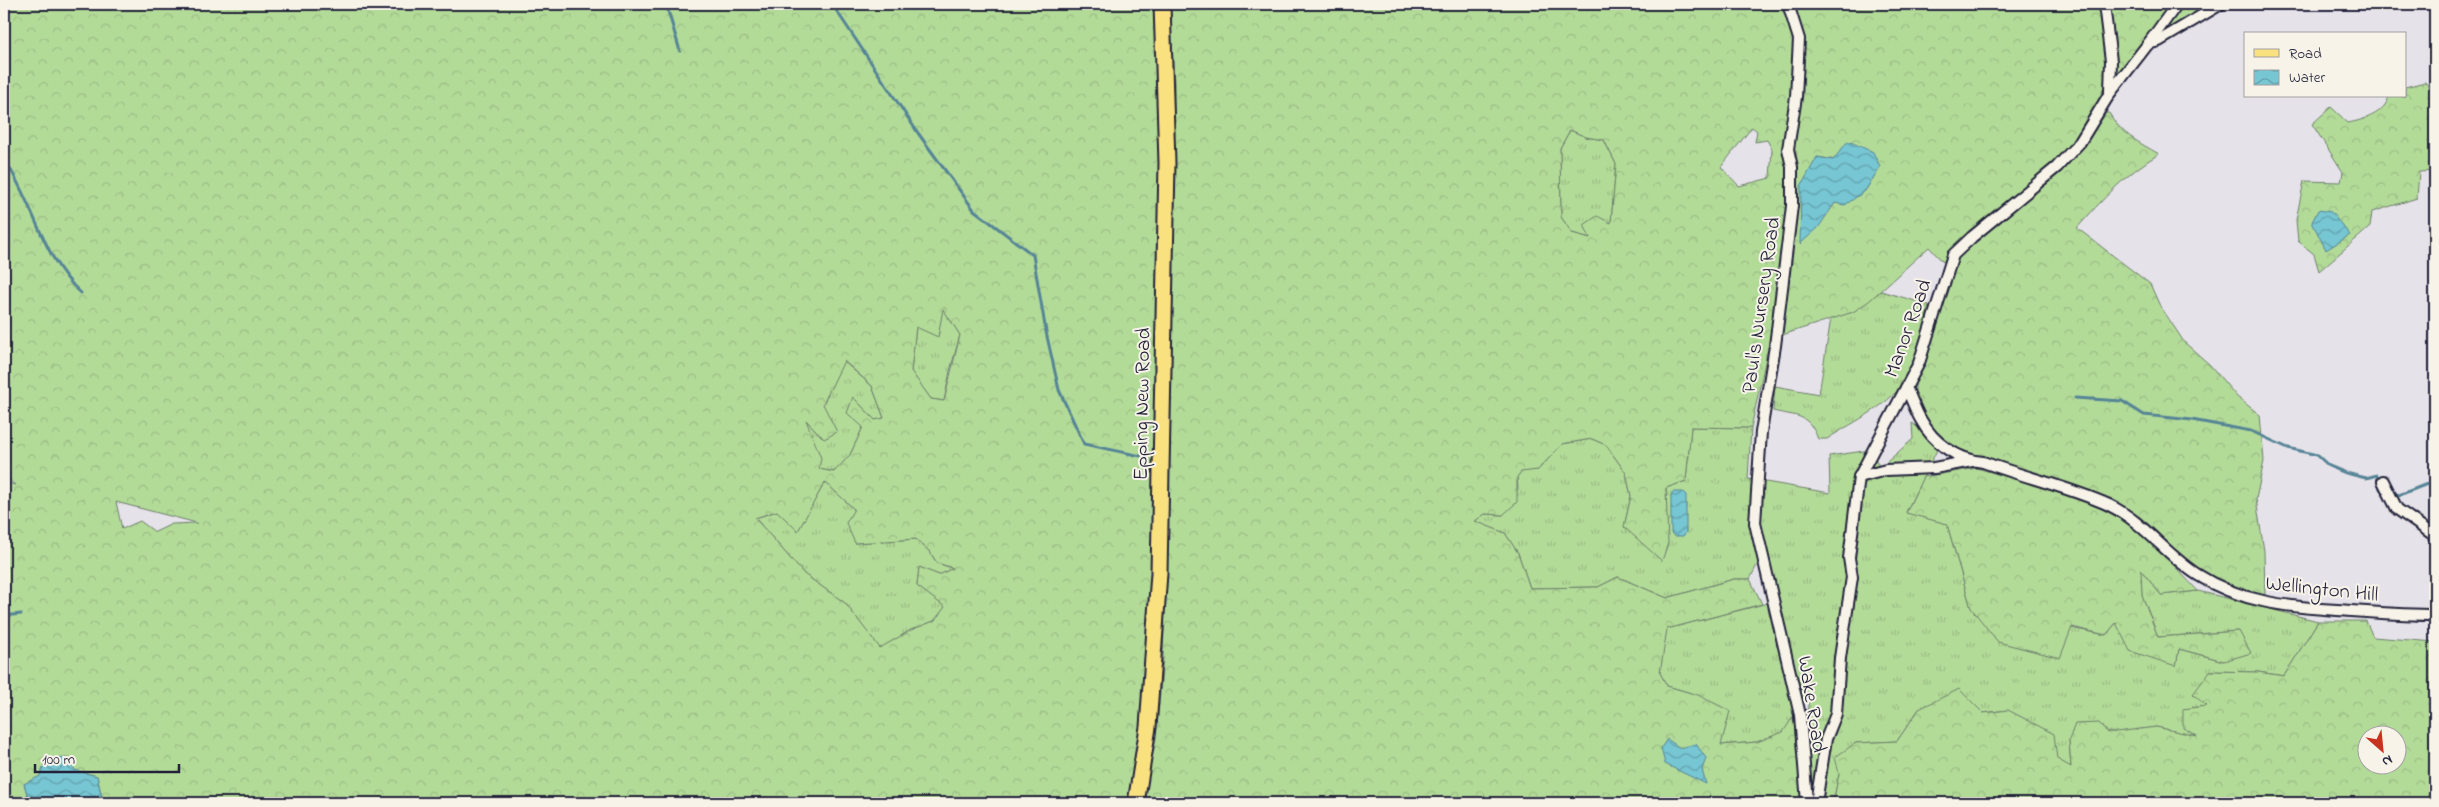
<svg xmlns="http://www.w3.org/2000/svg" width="2439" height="807" viewBox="0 0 2439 807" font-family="'Indie Flower',sans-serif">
  <defs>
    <pattern id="grass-tufts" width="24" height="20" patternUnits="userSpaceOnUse" patternTransform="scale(1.25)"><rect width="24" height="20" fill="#b3db98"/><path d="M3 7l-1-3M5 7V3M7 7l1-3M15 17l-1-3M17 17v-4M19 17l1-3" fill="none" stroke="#9abc84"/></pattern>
    <pattern id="forest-crowns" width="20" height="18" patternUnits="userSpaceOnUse" patternTransform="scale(1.25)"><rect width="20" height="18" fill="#b3db98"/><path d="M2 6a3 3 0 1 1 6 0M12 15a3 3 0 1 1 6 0" fill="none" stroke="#9abc84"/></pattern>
    <pattern id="water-waves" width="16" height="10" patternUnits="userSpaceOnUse" patternTransform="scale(1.25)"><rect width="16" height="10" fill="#77c6d3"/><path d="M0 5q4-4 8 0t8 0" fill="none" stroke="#61a0ac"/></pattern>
  </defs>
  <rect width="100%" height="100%" fill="#e6e2e9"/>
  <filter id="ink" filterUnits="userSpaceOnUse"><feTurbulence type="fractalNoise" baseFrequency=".02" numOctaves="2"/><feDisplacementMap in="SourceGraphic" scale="10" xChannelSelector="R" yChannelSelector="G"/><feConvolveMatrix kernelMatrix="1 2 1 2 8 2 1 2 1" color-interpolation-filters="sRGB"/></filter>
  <g filter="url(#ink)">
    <g fill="url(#grass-tufts)" stroke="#6a7e6a">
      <path d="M1570,130l16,7 18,3 12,24 -5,59 -27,2 7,13 -19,-5 -11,-16 -1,-69z"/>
      <path d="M1881,291l48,14c-5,23 -8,50 -20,71 -19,30 -53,44 -82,63h-9c-10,-26 -20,-22 -45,-28l2,-25 44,8 12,-76 22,-6z"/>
      <path d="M943,308l17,27 -10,36 -6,30 -13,-2 -20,-27 5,-45z"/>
      <path d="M843,361l29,25 12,32 -9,2 -21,-22 9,29 -13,28 -15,17 -17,-3 -13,-50 19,20 -1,-35z"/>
      <path d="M1912,423l28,21 -34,68 41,12 24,84 135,27 10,-12 60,43 3,-17 45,12 15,-30 -81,6 -16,-42 -2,-26 21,26 37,-4 120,30 -34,55 -26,-4 -48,-1 -4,36 -23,2 17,28 -44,-10 -87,13 2,28 -14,-9 -49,-49 -25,3 -64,-4 -22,32 -41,2 -17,31 -6,29h-28l-4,-46 9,-66 -26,41 -27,10 -37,3 -22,-50 -31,-9 -7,-13 6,-44 106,-27 -14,-39 -8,16h-16l-67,19 -49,-21 -20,10 -68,1 -12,-35 -13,-20 -31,-12 11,-7 18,1 15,-26 -1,-12 4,-6 17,-1 24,-26 30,-5 14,6 20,28 5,23 -7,31 42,-18v-21l20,-7 5,-54 60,1 -3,51 82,14 -1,-37 42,-6 9,18 33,-29z"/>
      <path d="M825,482l29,27 1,34 61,-4 14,13 7,11 17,6 -15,6 -20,-7 -2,18 29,21 -12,14 -23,9 -31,19 -35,-46 -41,-29 -49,-56 22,-7 21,19z"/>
    </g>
    <g fill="url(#forest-crowns)" stroke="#6a7e6a" fill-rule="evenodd">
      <path d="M4,4h1151l6,209 -12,436 -7,80 -15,74h-1024l-6,-27c-28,-8 -47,-5 -73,8l6,19h-26v-321l11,3 -11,-9zM943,309l17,26 -16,66 -13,-2 -20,-28 5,-44 22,10zM844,361l28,25 12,32 -9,2 -22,-23 -6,16 16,14 -13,28 -16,17 -15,-3 2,-11 -15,-38 18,19 13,-7 -14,-28zM825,482l29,27 -8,14 9,20 61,-4 14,13 7,11 16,5 -14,7 -20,-8 -2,19 28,21 -11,14 -23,9 -31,18 -35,-45 -41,-29 -49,-56 22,-7 21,20zM116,502l81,21 -25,1 -17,8 -15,-11 -18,8z"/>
      <path d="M1170,4h930l6,48 -2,35 -11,28 -20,35 -124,104 -6,8 -14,-15 -60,54 -16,11 -83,27 -19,89 -60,-1 -5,54 -20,7 2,55 -6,18 -38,-34 7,-31 -5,-23 -20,-28 -14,-6 -30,5 -24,26 -17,2 -4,5v25l-14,13 -18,-1 -10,7 30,12 13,20 12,35 68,-1 20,-10 49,21 67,-19h16l12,25 -95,25 -7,44 7,13 31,9 32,16 -9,34 36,-3 26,-10 10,-15 8,46 1,40h-659l13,-65 7,-80 5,-154 6,-420zM1752,127l5,4 -2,11 12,-2 5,9 -2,29 -31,8 -18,-19zM1570,130l16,7 18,3 12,24 -5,59 -14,-7 -13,9 6,13 -18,-5 -11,-16 -1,-69zM1817,157l63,10 -15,24 -30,12 -5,6z"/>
      <path d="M2108,4h65l-19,27 -40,48z"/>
      <path d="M2181,4h35l-58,33z"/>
      <path d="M2425,82l10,12v77l-16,1 -2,26 -45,14 -2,15 -51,44 -5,-17 -16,-13 -2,-21 8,-39 37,1 2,-10 -31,-48 19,-17 17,16c15,-3 37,-9 41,-27h16v-9z"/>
      <path d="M2105,113h4c12,21 29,29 50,41 -33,19 -57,46 -82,74l73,56 9,20 25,38 26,23 27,32 23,18 4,46 -8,38 8,52 1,47 -39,-12 -26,-12 -74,-63 -163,-58 -20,-9 -14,-16 -12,-23 -2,-13v-11l9,-18 32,-102 11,-15 101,-81 17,-22 16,-28z"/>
      <path d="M1977,468c47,14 100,25 143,51 29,18 54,47 78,72l-37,4 -20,-25 1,25 16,42 81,-6 12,22 -27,8 -45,-12 -3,17 -46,-15 -14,-28 -10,12 -34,-8 -12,31 -62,-16 -27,-34 -24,-84 -41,-11 17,-36z"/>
      <path d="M2318,621h48l7,16 62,5v161h-602l6,-29 -4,-17 21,-14 41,-2 22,-32 40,-20 24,24 25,-3 46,24 3,25 14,8 -2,-27 6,-16 24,-1 9,10 48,-6 41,9 -14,-8v-19l23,-3 -13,-12 17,-23 48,1 26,4zM2396,734v30h-30v-30z"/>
    </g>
    <g fill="url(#water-waves)" stroke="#558496">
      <path d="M1848,141l25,11 7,15 -15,24 -20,14 -10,-2 -17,25 -18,16 1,-58 16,-29 16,3z"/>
      <path d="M2318,210l13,2 19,23 -24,15 -14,-28z"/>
      <path d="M1673,492h10l3,3v38l-3,3h-9l-3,-3v-38z"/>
      <path d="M1667,739l13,9 16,-4 10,14 -4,12 4,14 -41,-20 -4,-16z"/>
      <path d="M66,758l9,12 22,6 6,27h-73l-6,-19 16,-8 6,-16z"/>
    </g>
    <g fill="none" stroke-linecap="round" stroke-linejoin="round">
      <g stroke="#558496" stroke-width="3">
        <path d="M666,4l14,47"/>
        <path d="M832,4l86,129 56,77 59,45 13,77 13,58 25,54 57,12"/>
        <path d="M4,159c29,42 38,99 77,134"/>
        <path d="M2075,398l47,3 22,14 48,5 59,11 37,17 29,7 12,11 17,7 20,5 11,-3 3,14 5,1"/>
        <path d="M2393,493l6,2 36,-14"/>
        <path d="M4,616l17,-2"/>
      </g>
      <g stroke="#22223b" stroke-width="14">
        <g id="minor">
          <path d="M1788,4l11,35 -3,58 -8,52 4,18v39l-17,140 -14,86 -6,91 45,192 7,88"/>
          <path d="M2104,4l7,57 -1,31"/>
          <path d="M2148,44l29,-40"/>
          <path d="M1906,388c6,11 9,22 15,32 12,23 37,40 62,42 41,15 86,25 126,43 35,17 57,50 89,70 42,27 90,32 139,35 33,2 65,5 98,5"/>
          <path d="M1859,477l27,-7 48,-2 38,-7"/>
          <path d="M2383,481l14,28 38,27"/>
          <path d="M1816,803l10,-64 10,-25 4,-56 12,-81 -3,-19 10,-81 60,-114 34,-108 19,-18 85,-70 23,-25 30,-49 38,-49 11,-3 62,-37"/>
        </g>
      </g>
      <g stroke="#22223b" stroke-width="19">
        <path id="primary" d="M1136,803l12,-76 11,-154 8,-410 -5,-159"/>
      </g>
      <use href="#minor" stroke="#f7f3e8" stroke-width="10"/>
      <use href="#primary" stroke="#fae180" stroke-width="15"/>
    </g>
  </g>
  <g text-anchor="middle" stroke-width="4" stroke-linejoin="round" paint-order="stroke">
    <g font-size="21" fill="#22223b" stroke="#f7f3e8">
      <text transform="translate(1760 305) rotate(-82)" y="7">Paul's Nursery Road</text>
      <text transform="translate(1907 328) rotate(-70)" y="7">Manor Road</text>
      <text transform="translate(1141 404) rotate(-89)" y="7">Epping New Road</text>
      <text transform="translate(2322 588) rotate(6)" y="7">Wellington Hill</text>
      <text transform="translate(1813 704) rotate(81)" y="7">Wake Road</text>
    </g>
  </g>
  <rect width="2439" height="807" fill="none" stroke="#f7f3e8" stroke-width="20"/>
  <rect x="10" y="10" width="2419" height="787" fill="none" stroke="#22223b" stroke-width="2" filter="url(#ink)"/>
  <rect x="2244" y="32" width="162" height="65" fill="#f7f3e8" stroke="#a29fa3"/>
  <rect x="2254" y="49" width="25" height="8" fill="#fae180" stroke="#a29fa3"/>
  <text x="2289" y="58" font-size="15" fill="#22223b">Road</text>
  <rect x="2254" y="70" width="25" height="15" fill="url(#water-waves)" stroke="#a29fa3"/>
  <text x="2289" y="82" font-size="15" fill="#22223b">Water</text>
  <g transform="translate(2382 750) rotate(153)"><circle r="24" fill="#f7f3e8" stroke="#a29fa3"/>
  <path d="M0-4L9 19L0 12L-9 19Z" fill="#c8321e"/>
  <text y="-8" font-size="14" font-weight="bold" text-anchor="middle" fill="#22223b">N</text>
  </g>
  <path d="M35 764v8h144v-8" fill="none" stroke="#22223b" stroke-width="2.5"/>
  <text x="42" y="764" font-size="15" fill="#22223b" stroke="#f7f3e8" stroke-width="4" paint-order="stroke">100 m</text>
</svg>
